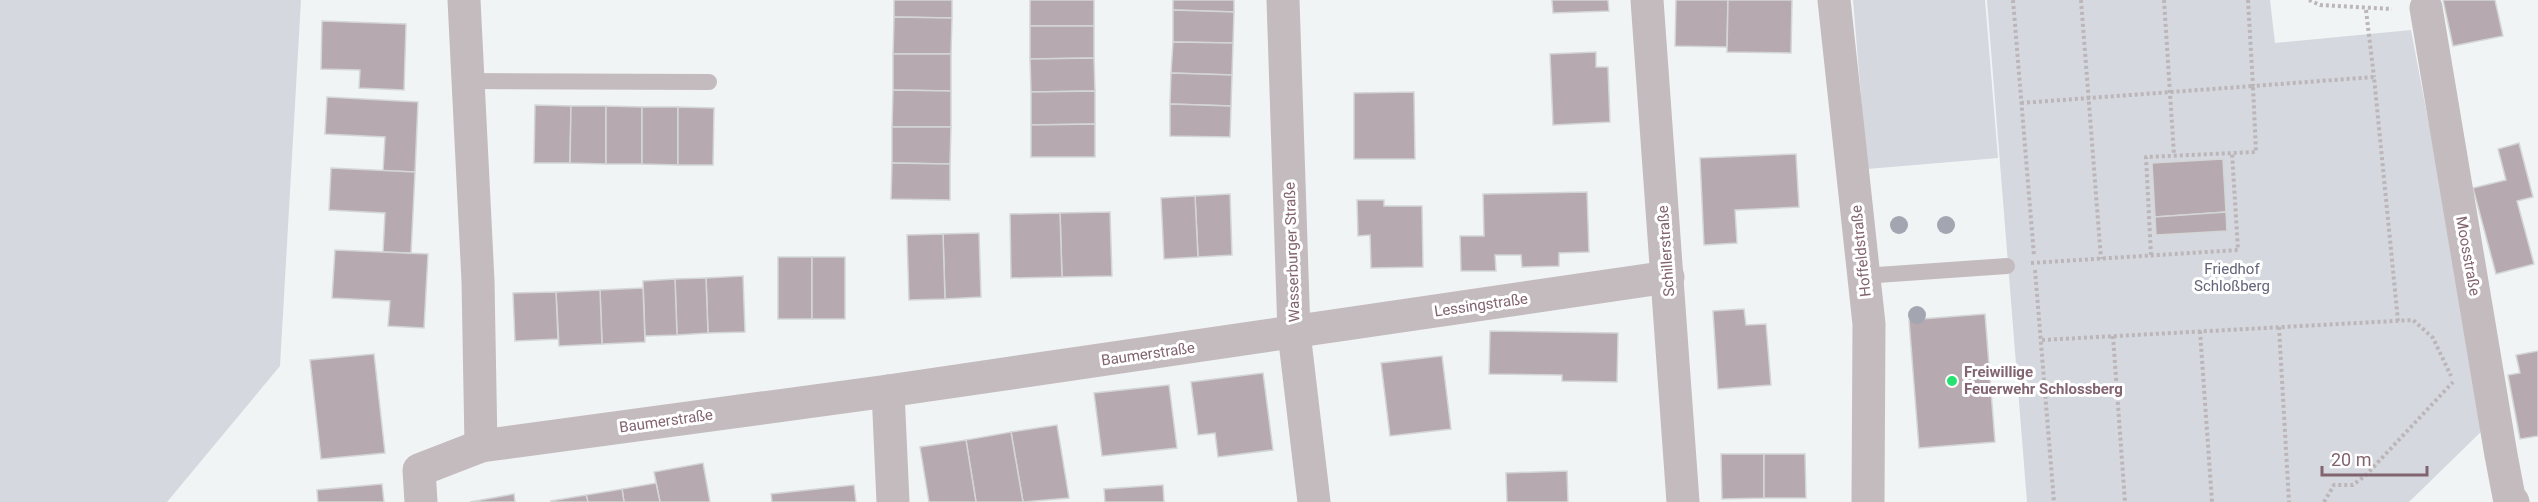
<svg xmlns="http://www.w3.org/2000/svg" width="2538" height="502" viewBox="0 0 2538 502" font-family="Roboto,sans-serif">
  <rect width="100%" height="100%" fill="#f1f4f5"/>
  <g fill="#d5d8df">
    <path d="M0,0h301l-21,366 -113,136h-167z"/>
    <path d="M1853,0h132l13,158 -131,11z"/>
    <path d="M1987,0h283l5,43 136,-13 75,397 -77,75h-382z"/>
  </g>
  <g fill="#b6a9af" stroke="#d4d6d6" stroke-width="1.5">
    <path d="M894,0h58v18l-58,-1z"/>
    <rect x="1030" y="0" width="64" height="26"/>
    <path d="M1173,0h61v12l-61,-2z"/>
    <path d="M1552,0h56l1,11 -56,2z"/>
    <path d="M1676,0h52l-1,47 -52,-1z"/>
    <path d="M1728,0h64l-1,53 -64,-1z"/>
    <path d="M2443,0h52l8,36 -50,10z"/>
    <path d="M1173,10l61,2 -1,31 -60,-1z"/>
    <path d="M894,17l58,1 -1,36h-58z"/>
    <path d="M322,21l84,3 -2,66 -45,-2 1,-18 -39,-1z"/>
    <path d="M1030,26h64v32l-64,1z"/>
    <path d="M1173,42l60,1 -1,32 -61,-2z"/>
    <path d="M1596,52v15h12l2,55 -57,3 -3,-71z"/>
    <path d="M893,54h58v37l-58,-1z"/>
    <path d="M1094,58l1,33 -64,1 -1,-33z"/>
    <path d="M1171,73l61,2 -1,31 -61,-2z"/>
    <path d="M893,90l58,1v36h-59z"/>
    <path d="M1095,91v33l-64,1v-33z"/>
    <path d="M1414,92l1,67h-61v-66z"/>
    <path d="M327,97l91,5 -3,70 -32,-1 2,-34 -60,-3z"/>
    <path d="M1170,104l61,2 -1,31 -60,-1z"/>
    <path d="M535,105l36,1 -1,57h-36z"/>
    <path d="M571,106h35v58l-36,-1z"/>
    <path d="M606,106l36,1v57h-36z"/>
    <path d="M642,107h36v58l-36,-1z"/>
    <path d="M678,107l36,1 -1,57h-35z"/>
    <path d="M1095,124v33h-64v-32z"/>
    <path d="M892,127h59l-1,37 -58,-1z"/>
    <path d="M2519,143l14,54 -16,4 17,63 -38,10 -23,-86 33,-8 -8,-31z"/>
    <path d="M1796,154l3,53 -64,3 2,33 -33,2 -4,-87z"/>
    <path d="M2223,159l3,53 -71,5 -3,-54z"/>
    <path d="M892,163l58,1v36l-59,-1z"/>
    <path d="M331,168l84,4 -4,81 -28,-1 2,-39 -56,-3z"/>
    <path d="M1587,192l2,60 -30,1v13l-37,1 -1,-12h-26l1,16h-35l-1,-35h24l-1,-42z"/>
    <path d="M1230,194l2,61 -34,2 -3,-61z"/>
    <path d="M1195,196l3,61 -34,2 -3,-61z"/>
    <path d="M1357,200h27v6h38l1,61 -52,1 -1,-33 -12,1z"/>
    <path d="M1110,212l2,64 -50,1 -2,-64z"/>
    <path d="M2226,212l1,19 -71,4 -1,-18z"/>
    <path d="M1060,213l2,64 -51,1 -1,-64z"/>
    <path d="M979,233l2,64 -36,2 -2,-65z"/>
    <path d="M943,234l2,65 -36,1 -2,-65z"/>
    <path d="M335,250l93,4 -4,74 -36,-2 2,-25 -58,-3z"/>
    <rect x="778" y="257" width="34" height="62"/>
    <rect x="812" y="257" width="33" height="62"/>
    <path d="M743,276l2,56 -37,1 -2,-55z"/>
    <path d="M706,278l2,55 -31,2 -2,-56z"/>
    <path d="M675,279l2,56 -32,1 -2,-55z"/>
    <path d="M643,288l2,54 -43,2 -2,-54z"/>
    <path d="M600,290l2,54 -43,2 -3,-54z"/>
    <path d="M556,292l2,47 -43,2 -2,-48z"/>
    <path d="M1744,309l2,16 20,-1 5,61 -53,4 -5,-78z"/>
    <path d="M1985,314l10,128 -76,6 -10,-128z"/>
    <path d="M1490,331l128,2 -1,49 -55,-1v-6l-73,-1z"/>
    <path d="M2538,351v85l-18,3 -12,-64 12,-2 -4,-18z"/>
    <path d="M374,354l11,99 -64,6 -11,-99z"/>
    <path d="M1442,356l9,73 -61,7 -9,-73z"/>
    <path d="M1263,373l10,77 -55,7 -3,-24 -17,2 -7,-53z"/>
    <path d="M1169,385l8,63 -75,8 -8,-63z"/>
    <path d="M1057,425l12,73 -46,4 -12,-70z"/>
    <path d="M1011,432l12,70h-47l-10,-62z"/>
    <path d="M966,440l10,62h-47l-9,-55z"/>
    <path d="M1721,454h43v44l-42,1z"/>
    <path d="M1764,454h41l1,44h-42z"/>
    <path d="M703,463l7,39h-50l-6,-30z"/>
    <path d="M1567,471l1,31h-61l-1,-29z"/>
    <path d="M656,483l4,19h-36l-2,-13z"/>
    <path d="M382,484l2,18h-66l-1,-12z"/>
    <path d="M854,485l2,17h-84l-1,-8z"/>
    <path d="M1163,485l1,17h-59l-1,-13z"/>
    <path d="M622,489l2,13h-36l-2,-7z"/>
    <path d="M514,494l1,8h-45z"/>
    <path d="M586,495l2,7h-37v-1z"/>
  </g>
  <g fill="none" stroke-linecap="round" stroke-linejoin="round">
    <g stroke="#bcb6b8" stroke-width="4" stroke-dasharray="3 3" stroke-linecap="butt">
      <path d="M2013,0l21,256"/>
      <path d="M2081,0l20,259"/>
      <path d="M2164,0l10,155"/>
      <path d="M2248,0l5,86 121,-9 24,244"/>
      <path d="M2309,0l11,5 72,4"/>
      <path d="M2366,10l8,67"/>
      <path d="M2021,103l232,-17 3,66 -110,5 5,98"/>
      <path d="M2031,263l207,-13 -6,-98"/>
      <path d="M2035,270l19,232"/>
      <path d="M2279,327l10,175"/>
      <path d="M2200,331l12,171"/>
      <path d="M2113,336l12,166"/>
      <path d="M2042,340l371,-20 20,18 18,38"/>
      <path d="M2324,502l10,-17h19l13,-10 87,-93"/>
    </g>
    <g stroke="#c4bbbe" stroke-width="16">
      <path d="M468,81l241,1"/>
      <path d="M1863,276l144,-10"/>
    </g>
    <g stroke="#c4bbbe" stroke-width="33">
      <path d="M464,0l14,281 3,165"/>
      <path d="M1283,0l11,333 20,169"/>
      <path d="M1647,0l36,502"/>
      <path d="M1834,0l35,324 -1,178"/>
      <path d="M2426,8l75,447 8,42 4,5"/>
      <path d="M888,391l5,111"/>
      <path d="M421,502l-2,-32 62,-24 407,-55 780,-114"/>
    </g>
  </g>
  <g fill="#a3a5b1">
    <circle cx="1899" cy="225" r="9"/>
    <circle cx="1946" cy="225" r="9"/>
    <circle cx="1917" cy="315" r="9"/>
  </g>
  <circle fill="#25e270" stroke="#fff" stroke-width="2" cx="1952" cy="381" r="6"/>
  <g text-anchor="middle" stroke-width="6" stroke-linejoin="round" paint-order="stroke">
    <g font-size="15" fill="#826470" stroke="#fff">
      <text transform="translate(1666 251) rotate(-94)" y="5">Schillerstraße</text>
      <text transform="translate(1861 251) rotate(-96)" y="5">Hoffeldstraße</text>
      <text transform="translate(1292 252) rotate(-92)" y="5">Wasserburger Straße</text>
      <text transform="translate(2468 256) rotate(80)" y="5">Moosstraße</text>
      <text transform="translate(1481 305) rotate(-8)" y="5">Lessingstraße</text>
      <text transform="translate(1148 354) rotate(-8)" y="5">Baumerstraße</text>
      <text transform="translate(666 421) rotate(-8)" y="5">Baumerstraße</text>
    </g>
    <g font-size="15" fill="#636479" stroke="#fff">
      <text x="2232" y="274">Friedhof<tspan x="2232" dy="17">Schloßberg</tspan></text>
    </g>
    <g font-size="15" font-weight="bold" fill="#826470" stroke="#fff" text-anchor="start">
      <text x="1964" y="377">Freiwillige<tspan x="1964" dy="17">Feuerwehr Schlossberg</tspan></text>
    </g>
  </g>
  <path d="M2322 466v9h105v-9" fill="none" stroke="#826470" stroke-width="3"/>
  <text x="2331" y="466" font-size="18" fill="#826470" stroke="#ffffff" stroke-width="4.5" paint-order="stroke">20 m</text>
</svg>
